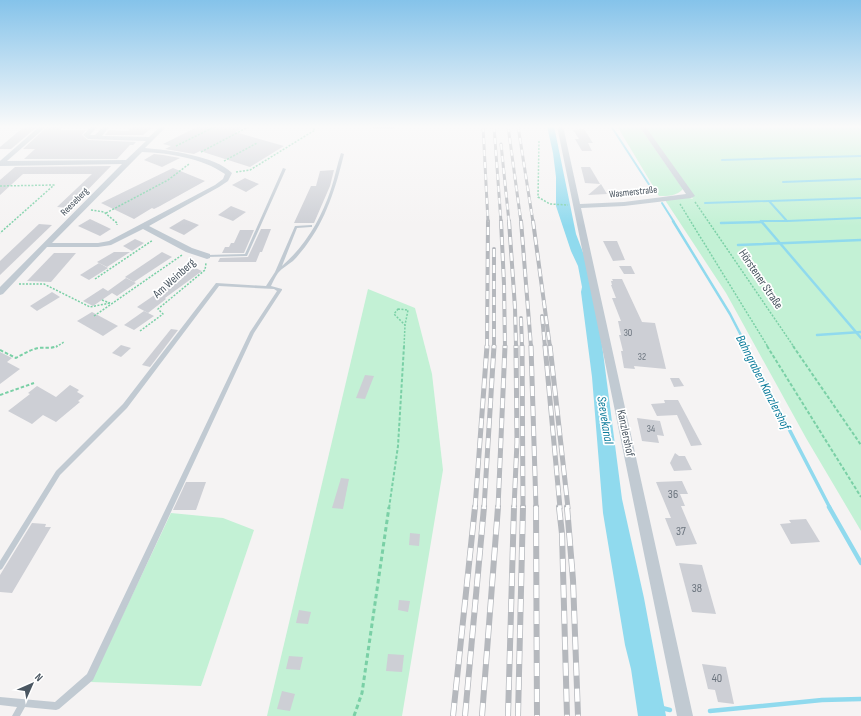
<svg xmlns="http://www.w3.org/2000/svg" width="861" height="716" viewBox="0 0 861 716" font-family="'Sofia Sans Condensed',sans-serif">
  <rect width="100%" height="100%" fill="#f5f3f3"/>
  <g fill="#c3f1d5">
    <path d="M617,126h22l44,63c-6,7 -15,7 -24,7z"/>
    <path d="M645,126h216v405l-55,-93 -80,-145 -61,-93 21,-3 7,2z"/>
    <path d="M368,289l47,19 17,66 11,96 -41,246h-135z"/>
    <path d="M171,513l52,5 31,12 -53,156 -110,-4z"/>
  </g>
  <path fill="#90daee" d="M547,126h7l22,108 8,21 13,51 25,193 22,99 22,118h-28l-7,-47 -6,-24 -22,-132 -11,-136 -11,-85 1,-5 -4,-21 -7,-15 -15,-45v-29l-3,-24z"/>
  <g fill="none" stroke-linecap="round" stroke-linejoin="round">
    <g stroke="#90daee" stroke-width="2">
      <path d="M611,126l39,60"/>
      <path d="M722,160l139,-4"/>
      <path d="M783,182l78,-3"/>
      <path d="M662,203l12,19"/>
      <path d="M705,203l156,-5"/>
      <path d="M787,221l74,-3"/>
      <path d="M749,222h13"/>
      <path d="M762,222l-1,-1h26l-18,-20"/>
    </g>
    <g stroke="#90daee" stroke-width="2.5">
      <path d="M673,221l57,93 17,33"/>
      <path d="M761,221l100,117"/>
      <path d="M721,223l41,-1"/>
      <path d="M738,245l123,-5"/>
      <path d="M817,335l44,-3"/>
    </g>
    <path stroke="#90daee" stroke-width="3.5" d="M746,346l84,162"/>
    <g stroke="#90daee" stroke-width="4.5">
      <path d="M829,507l32,56"/>
      <path d="M662,708l8,2"/>
      <path d="M710,711l112,-11 39,-1"/>
    </g>
  </g>
  <g fill="#cdcfd5">
    <path d="M25,126h13l-27,23h-11v-2z"/>
    <path d="M48,126h16l-4,4h26l-4,5 6,5 48,2 -3,3h-3l-13,14h-93l11,-10h-12z"/>
    <path d="M133,126h20l-10,9h-38l4,-5 19,1z"/>
    <path d="M199,126h46l-10,6 49,14 -34,21 -50,-16 -6,3 -29,-5 6,-3 -8,-2z"/>
    <path d="M584,129l9,14h-5l4,8h-10l-7,-12h4l-6,-9z"/>
    <path d="M154,154l9,1 17,3 -18,9 -18,-7z"/>
    <path d="M111,166l-41,42 -13,-1 35,-33h-69l-23,21v-15l15,-13z"/>
    <path d="M581,167h9l10,17 -15,-1z"/>
    <path d="M173,168l32,13 -45,25 -6,3 -2,-1 -18,11 -33,-16z"/>
    <path d="M334,170l-4,16 -16,37h-20l17,-37h5l4,-15z"/>
    <path d="M245,178l2,1 12,5 -13,8 -14,-7z"/>
    <path d="M601,184l6,10 -19,1z"/>
    <path d="M231,206l15,6 -13,9 -15,-6z"/>
    <path d="M90,219l21,10 -11,7 -22,-10z"/>
    <path d="M184,219l15,6 -15,10 -15,-7z"/>
    <path d="M39,224l13,1 -52,50v-14z"/>
    <path d="M261,229h10l-9,23h-2l-4,10h-38l2,-4 28,-1z"/>
    <path d="M240,230h14l-10,23h-22l3,-6h4l2,-4h3z"/>
    <path d="M135,239l9,4 -12,8 -9,-5z"/>
    <path d="M603,241h14l8,19 -12,1z"/>
    <path d="M114,252h16l-23,15 -10,-5z"/>
    <path d="M162,252l10,5 -38,25 -9,-5z"/>
    <path d="M54,253h22l-25,29 -24,-1z"/>
    <path d="M99,263l9,5 -19,12 -9,-5z"/>
    <path d="M191,266l11,5 -37,27 1,1 -18,14 -11,-6 19,-13 -2,-2z"/>
    <path d="M619,266h12l4,8h-11z"/>
    <path d="M126,278l10,5 -19,13 -5,-3 -19,13 -10,-5 20,-13 5,3z"/>
    <path d="M612,279h10l20,43 13,1 11,46 -32,-3 1,3 -11,-1 -3,-17h2l-4,-16h2l-3,-14h3l-9,-23h4l-5,-13h1l-1,-4h2z"/>
    <path d="M52,292l8,5 -23,14 -7,-5z"/>
    <path d="M144,311l10,5 -20,14 -10,-5z"/>
    <path d="M92,312l26,14 -15,10 -26,-15z"/>
    <path d="M171,329l7,1 -28,37 -8,-2z"/>
    <path d="M121,345l10,3 -10,9 -9,-4z"/>
    <path d="M0,352l12,6 -5,4 13,7 -20,15z"/>
    <path d="M365,375l9,1 -9,23 -9,-1z"/>
    <path d="M670,378h9l5,8 -10,1z"/>
    <path d="M70,385l9,5 -2,2 7,4 -6,5 2,1 -24,20 -13,-7 -11,9 -24,-13 22,-17 -2,-1 9,-7 19,11z"/>
    <path d="M664,400h14l24,45 -11,1 -14,-31 -20,1 -6,-12 14,-1z"/>
    <path d="M637,418l23,3 4,15 -7,-1 2,8 -17,-2z"/>
    <path d="M675,453l4,3h6l7,14 -18,1 -4,-8z"/>
    <path d="M341,478l8,1 -6,30 -11,-1z"/>
    <path d="M682,481l6,13h-8l5,12h-4l16,38 -21,2 -11,-28h6l-15,-36z"/>
    <path d="M186,482h20l-10,28h-23z"/>
    <path d="M806,519l14,23 -29,2 -11,-20 11,-1 -2,-3z"/>
    <path d="M32,523l14,1 -1,3h6l-39,66 -12,-1v-17z"/>
    <path d="M410,533l10,1 -1,12 -10,-1z"/>
    <path d="M679,563l23,2 14,49 -24,-2z"/>
    <path d="M399,600l11,1 -2,11 -10,-2z"/>
    <path d="M299,610l12,2 -3,12 -12,-1z"/>
    <path d="M388,654l16,1 -2,17 -16,-1z"/>
    <path d="M289,656l14,1 -3,13 -14,-1z"/>
    <path d="M702,664l24,3 8,37 -16,-2 -3,-12 -7,-1z"/>
    <path d="M282,691l13,3 -5,17 -13,-2z"/>
  </g>
  <g fill="none" stroke-linecap="round" stroke-linejoin="round">
    <g stroke="#7ad0a6" stroke-width="1.5" stroke-dasharray="2 1.5" stroke-linecap="butt">
      <path d="M539,141l-1,56 12,7 18,1"/>
      <path d="M176,146l40,-20"/>
      <path d="M201,152l49,-26"/>
      <path d="M224,161l33,-18"/>
      <path d="M236,172l14,-2 65,-40 -5,-4"/>
      <path d="M0,186l54,-1 -54,48"/>
      <path d="M695,202l99,145"/>
      <path d="M680,204l88,143"/>
      <path d="M91,210l13,2 13,11v2"/>
      <path d="M106,213l62,-33 21,-16"/>
      <path d="M95,279l58,-39"/>
      <path d="M19,284h25l46,23 20,-4"/>
      <path d="M102,300l8,3"/>
      <path d="M398,309l10,1 -3,15 -11,-11z"/>
      <path d="M94,316l88,-61"/>
      <path d="M140,331l23,-17 -5,-5 47,-39 1,-7"/>
      <path d="M56,347l8,-5"/>
      <path d="M404,347l1,-22"/>
    </g>
    <g stroke="#7ad0a6" stroke-width="2" stroke-dasharray="3.5 2" stroke-linecap="butt">
      <path d="M767,346l94,151"/>
      <path d="M793,346l68,99"/>
      <path d="M0,350l16,8c7,-4 14,-8 22,-10 7,-1 13,1 19,-2"/>
      <path d="M0,395l34,-12"/>
      <path d="M389,508l9,-62 6,-100"/>
    </g>
    <path stroke="#7ad0a6" stroke-width="3" stroke-dasharray="4.5 3" stroke-linecap="butt" d="M354,716l8,-23 27,-186"/>
    <g fill="#c1cad2" fill-rule="evenodd">
      <path d="M341,153l3,1c-8,33 -18,66 -39,93 -4,5 -8,10 -12,14 -5,4 -11,7 -15,12 -3,4 -5,9 -7,13l11,3v1l-28,43 -161,347 -34,29 -3,1 -31,-3 -5,9h-8l5,-9 -17,-2v-8l55,5 32,-28 163,-342 27,-41 -3,-2 -55,-3 -92,122 -67,67 -58,94 -2,1v-9l56,-90 67,-67 93,-121 50,3 9,-14 20,-46 17,-1v2h-1l-14,1 -15,38c24,-21 39,-47 49,-77 4,-12 6,-24 10,-36z"/>
      <path d="M283,168l3,1 -39,87 -41,1v-2h1l38,-1z"/>
    </g>
    <g fill="#c1cad2" fill-rule="evenodd">
      <path d="M40,126h7l-40,35 119,-1 20,-19 -58,-2 -5,-4 9,-9h6l-8,9h5l9,-9h6l-8,10 47,1 12,-11h6l-22,22c23,2 71,8 87,25l-4,8 -9,6 -70,39 43,22 18,6v4l-3,1 -21,-7 -43,-23 -32,16 -13,2h-51l-44,47 -3,1v-8l122,-123 -122,2v-5zM142,152c27,1 60,6 83,22l-2,5 -8,6 -106,56 -11,2h-46z"/>
      <path d="M369,126h26l1,1 -3,2 -21,-1z"/>
      <path d="M557,126h6l17,78 44,-2 62,-8 -47,-68h6l50,70 -4,2 -67,8 -43,2 112,508h-16z"/>
    </g>
    <g stroke="#b5b8bd" stroke-width="3">
      <g id="rail-far3">
        <path d="M483,126l5,96"/>
        <path d="M494,126l7,96"/>
        <path d="M508,126l13,96"/>
        <path d="M518,126l15,96"/>
        <path d="M501,144l8,78"/>
      </g>
    </g>
    <g stroke="#b5b8bd" stroke-width="4">
      <g id="rail-far2">
        <path d="M501,221l3,63 1,63"/>
        <path d="M509,221l6,87 1,39"/>
        <path d="M521,221l10,126"/>
        <path d="M533,221l17,126"/>
        <path d="M494,249v98"/>
        <path d="M542,316l3,31"/>
        <path d="M521,318l1,29"/>
        <path d="M487,347l1,-126"/>
      </g>
    </g>
    <g stroke="#b5b8bd" stroke-width="5">
      <g id="rail-far1">
        <path d="M522,346l1,162"/>
        <path d="M531,346l5,162"/>
        <path d="M545,346l15,162"/>
        <path d="M550,346l18,162"/>
        <path d="M475,508l12,-162"/>
        <path d="M484,508l10,-162"/>
        <path d="M498,508l7,-162"/>
        <path d="M514,508l3,-66 -1,-96"/>
      </g>
    </g>
    <g stroke="#b5b8bd" stroke-width="6">
      <g id="rail">
        <path d="M536,507l1,209"/>
        <path d="M559,507l3,27 5,182"/>
        <path d="M567,507l6,73 5,136"/>
        <path d="M453,716l22,-209"/>
        <path d="M465,716l19,-209"/>
        <path d="M482,716l16,-209"/>
        <path d="M508,716l6,-209"/>
        <path d="M518,716l5,-209"/>
      </g>
    </g>
    <use href="#rail-far3" stroke="#fff" stroke-width="2" stroke-dasharray="6" stroke-linecap="butt"/>
    <use href="#rail-far2" stroke="#fff" stroke-width="2.5" stroke-dasharray="8" stroke-linecap="butt"/>
    <use href="#rail-far1" stroke="#fff" stroke-width="3.5" stroke-dasharray="10" stroke-linecap="butt"/>
    <use href="#rail" stroke="#fff" stroke-width="4.5" stroke-dasharray="13" stroke-linecap="butt"/>
  </g>
  <linearGradient id="sky" x2="0" y2="1"><stop stop-color="#85c3ea"/><stop offset="0.56" stop-color="#fafafa"/><stop offset="1" stop-color="#fafafa" stop-opacity="0"/></linearGradient>
  <rect width="861" height="226" fill="url(#sky)"/>
  <g text-anchor="middle" stroke-width="3.5" stroke-linejoin="round" paint-order="stroke">
    <g font-size="10" fill="#4a5661" stroke="#fff">
      <text transform="translate(633 191) rotate(-6)" y="4">Wasmerstraße</text>
      <text transform="translate(74 201) rotate(-45)" y="4">Reeseberg</text>
    </g>
    <g font-size="10" fill="#6b747e">
      <text x="628" y="336">30</text>
      <text x="642" y="360">32</text>
      <text x="651" y="432">34</text>
    </g>
    <g font-size="12" fill="#4a5661" stroke="#fff">
      <text transform="translate(174 278) rotate(-42)" y="4">Am Weinberg</text>
      <text transform="translate(761 279) rotate(56)" y="4">Hörstener Straße</text>
      <text transform="translate(626 433) rotate(78)" y="4">Kanzlershof</text>
    </g>
    <g font-size="12" fill="#6b747e">
      <text x="673" y="498">36</text>
      <text x="681" y="535">37</text>
      <text x="697" y="592">38</text>
      <text x="717" y="682">40</text>
    </g>
    <g font-size="13" font-style="italic" fill="#0c7c9b" stroke="#fff">
      <text transform="translate(764 382) rotate(63)" y="5">Bahngraben Kanzlershof</text>
      <text transform="translate(606 420) rotate(81)" y="5">Seevekanal</text>
    </g>
  </g>
  <g transform="translate(32 684) rotate(45)" stroke="#ffffff" stroke-width="3" paint-order="stroke">
  <path d="M0-3L7 15L0 10L-7 15Z" fill="#4a5661"/>
  <text y="-6" font-size="11" font-weight="bold" text-anchor="middle" fill="#4a5661">N</text>
  </g>
</svg>
